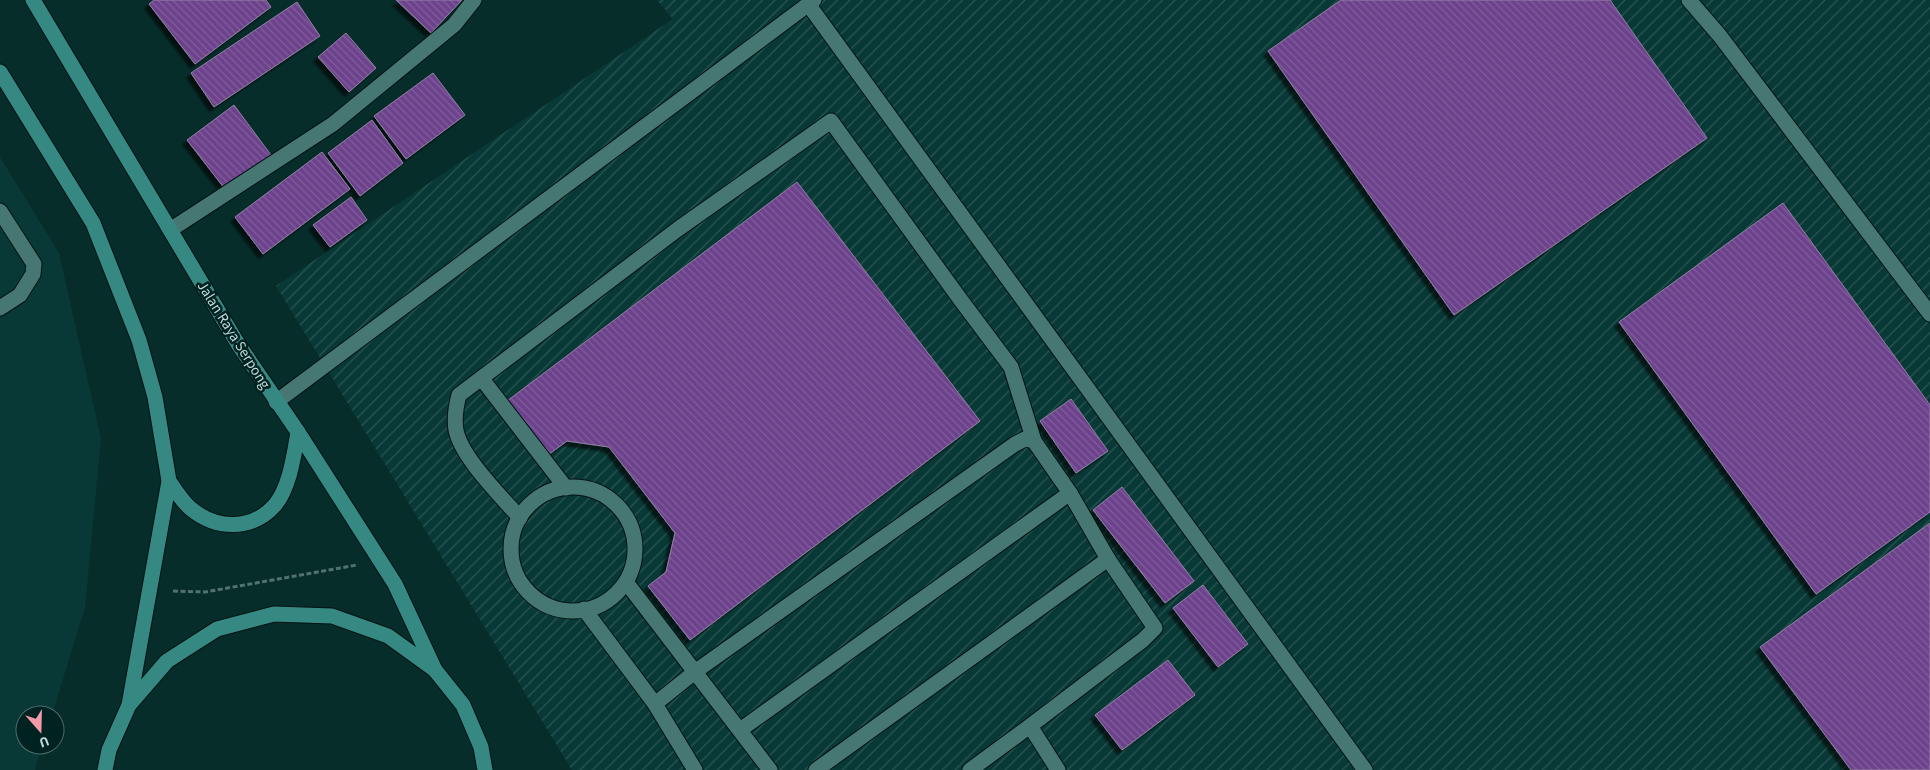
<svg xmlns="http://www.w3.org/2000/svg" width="1930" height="770" viewBox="0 0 1930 770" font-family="'Source Sans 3',sans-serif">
  <defs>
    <pattern id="industrial-furrows" width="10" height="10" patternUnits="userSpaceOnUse" patternTransform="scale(1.25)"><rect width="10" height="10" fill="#083936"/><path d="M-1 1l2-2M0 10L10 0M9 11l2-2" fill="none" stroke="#2a5552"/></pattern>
    <pattern id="building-back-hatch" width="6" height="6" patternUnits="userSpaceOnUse" patternTransform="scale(1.25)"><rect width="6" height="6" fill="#6d428c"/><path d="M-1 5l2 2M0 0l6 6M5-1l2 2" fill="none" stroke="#805d9b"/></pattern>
    <filter id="shadow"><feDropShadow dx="-4.5" dy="4.5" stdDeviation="1" flood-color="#0009"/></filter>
  </defs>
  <rect width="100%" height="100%" fill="#062d2a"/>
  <path fill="#083936" d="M0,157l59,96 42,186 -16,168 -33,108h-27v30h17l-7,25h-35z"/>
  <path fill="url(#industrial-furrows)" d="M657,0h1273v770h-1358l-296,-484 397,-267z"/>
  <g fill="url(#building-back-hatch)" stroke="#9381a2" filter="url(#shadow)">
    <path d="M154,0h112l5,7 -76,57 -46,-60z"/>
    <path d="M396,0h66l-31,33z"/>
    <path d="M1341,0h269l97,138 -253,177 -186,-264z"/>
    <path d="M297,2l23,34 -106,71 -23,-34z"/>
    <path d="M346,33l30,35 -27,24 -31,-35z"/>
    <path d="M433,73l32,42 -59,44 -32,-43z"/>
    <path d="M234,105l37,50 -46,34 -38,-49z"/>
    <path d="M372,120l31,43 -43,33 -32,-43z"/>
    <path d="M322,152l28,37 -87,65 -28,-37z"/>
    <path d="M797,182l183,239 -290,219 -42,-54 18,-14 9,-39 -66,-86 -42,-6 -19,14 -41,-54z"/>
    <path d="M351,197l16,23 -37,27 -17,-22z"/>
    <path d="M1783,203l147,202v107l-114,82 -197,-272z"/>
    <path d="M1071,399l37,52 -32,22 -36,-52z"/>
    <path d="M1122,487l72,94 -29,22 -72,-93z"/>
    <path d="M1930,523v247h-79l-91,-123z"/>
    <path d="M1203,585l45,59 -30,23 -45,-59z"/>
    <path d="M1168,660l27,35 -73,55 -27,-35z"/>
  </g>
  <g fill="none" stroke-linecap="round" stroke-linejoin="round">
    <g stroke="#001312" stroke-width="17">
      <g id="lane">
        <path d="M1689,0l31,36 210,278"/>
        <path d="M808,4l557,766"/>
        <path d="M0,211l34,53 -1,10 -13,21 -20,13"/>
        <path d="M482,379l84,109"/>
        <path d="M276,402l538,-402"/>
        <circle cx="573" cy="549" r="62"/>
        <path d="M520,518c-19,-22 -59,-61 -64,-88 -2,-12 0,-24 3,-35l219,-166 153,-108 129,178 51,68 23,74"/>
        <path d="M626,582l144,188"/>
        <path d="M584,609l71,95 40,66"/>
        <path d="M655,704l41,-33 319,-227 10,-5 9,2 36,52 38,66 47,69 -12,12 -113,86 28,44"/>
        <path d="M740,730l330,-237"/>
        <path d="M816,770l292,-211"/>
        <path d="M970,770l60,-44"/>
      </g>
    </g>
    <g stroke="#001312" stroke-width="17">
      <path id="street" d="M170,230l163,-106 121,-99 20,-25"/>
    </g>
    <g stroke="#001312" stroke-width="17">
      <g id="primary">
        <path d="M33,0l205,344 60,88 97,152 40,86"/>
        <path d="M0,72l93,151 46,117 16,57 14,84 -40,224"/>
        <path d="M169,481c6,9 13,20 21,27 26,22 62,23 85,-3 15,-18 19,-51 23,-73"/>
        <path d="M105,770l4,-20 20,-45 38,-44 50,-32 57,-15 58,2 56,20 47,34 28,35 18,42 4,23"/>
      </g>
    </g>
    <path stroke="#517270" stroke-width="3" stroke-dasharray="5 2.5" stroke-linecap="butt" d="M173,591l32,1 152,-27"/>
    <use href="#lane" stroke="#477773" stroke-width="15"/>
    <use href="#street" stroke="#477773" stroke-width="15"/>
    <use href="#primary" stroke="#368883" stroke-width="15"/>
  </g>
  <g text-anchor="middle" stroke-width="5" stroke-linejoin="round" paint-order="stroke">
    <g font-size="15" fill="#c1d9d7" stroke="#002321">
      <text transform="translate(234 335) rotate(58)" y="5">Jalan Raya Serpong</text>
    </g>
  </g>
  <g transform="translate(40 730) rotate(160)"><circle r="24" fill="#002321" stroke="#4d6c6a"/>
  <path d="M0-4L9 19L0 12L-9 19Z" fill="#f39aa8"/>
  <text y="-8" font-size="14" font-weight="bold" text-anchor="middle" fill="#c1d9d7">U</text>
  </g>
</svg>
